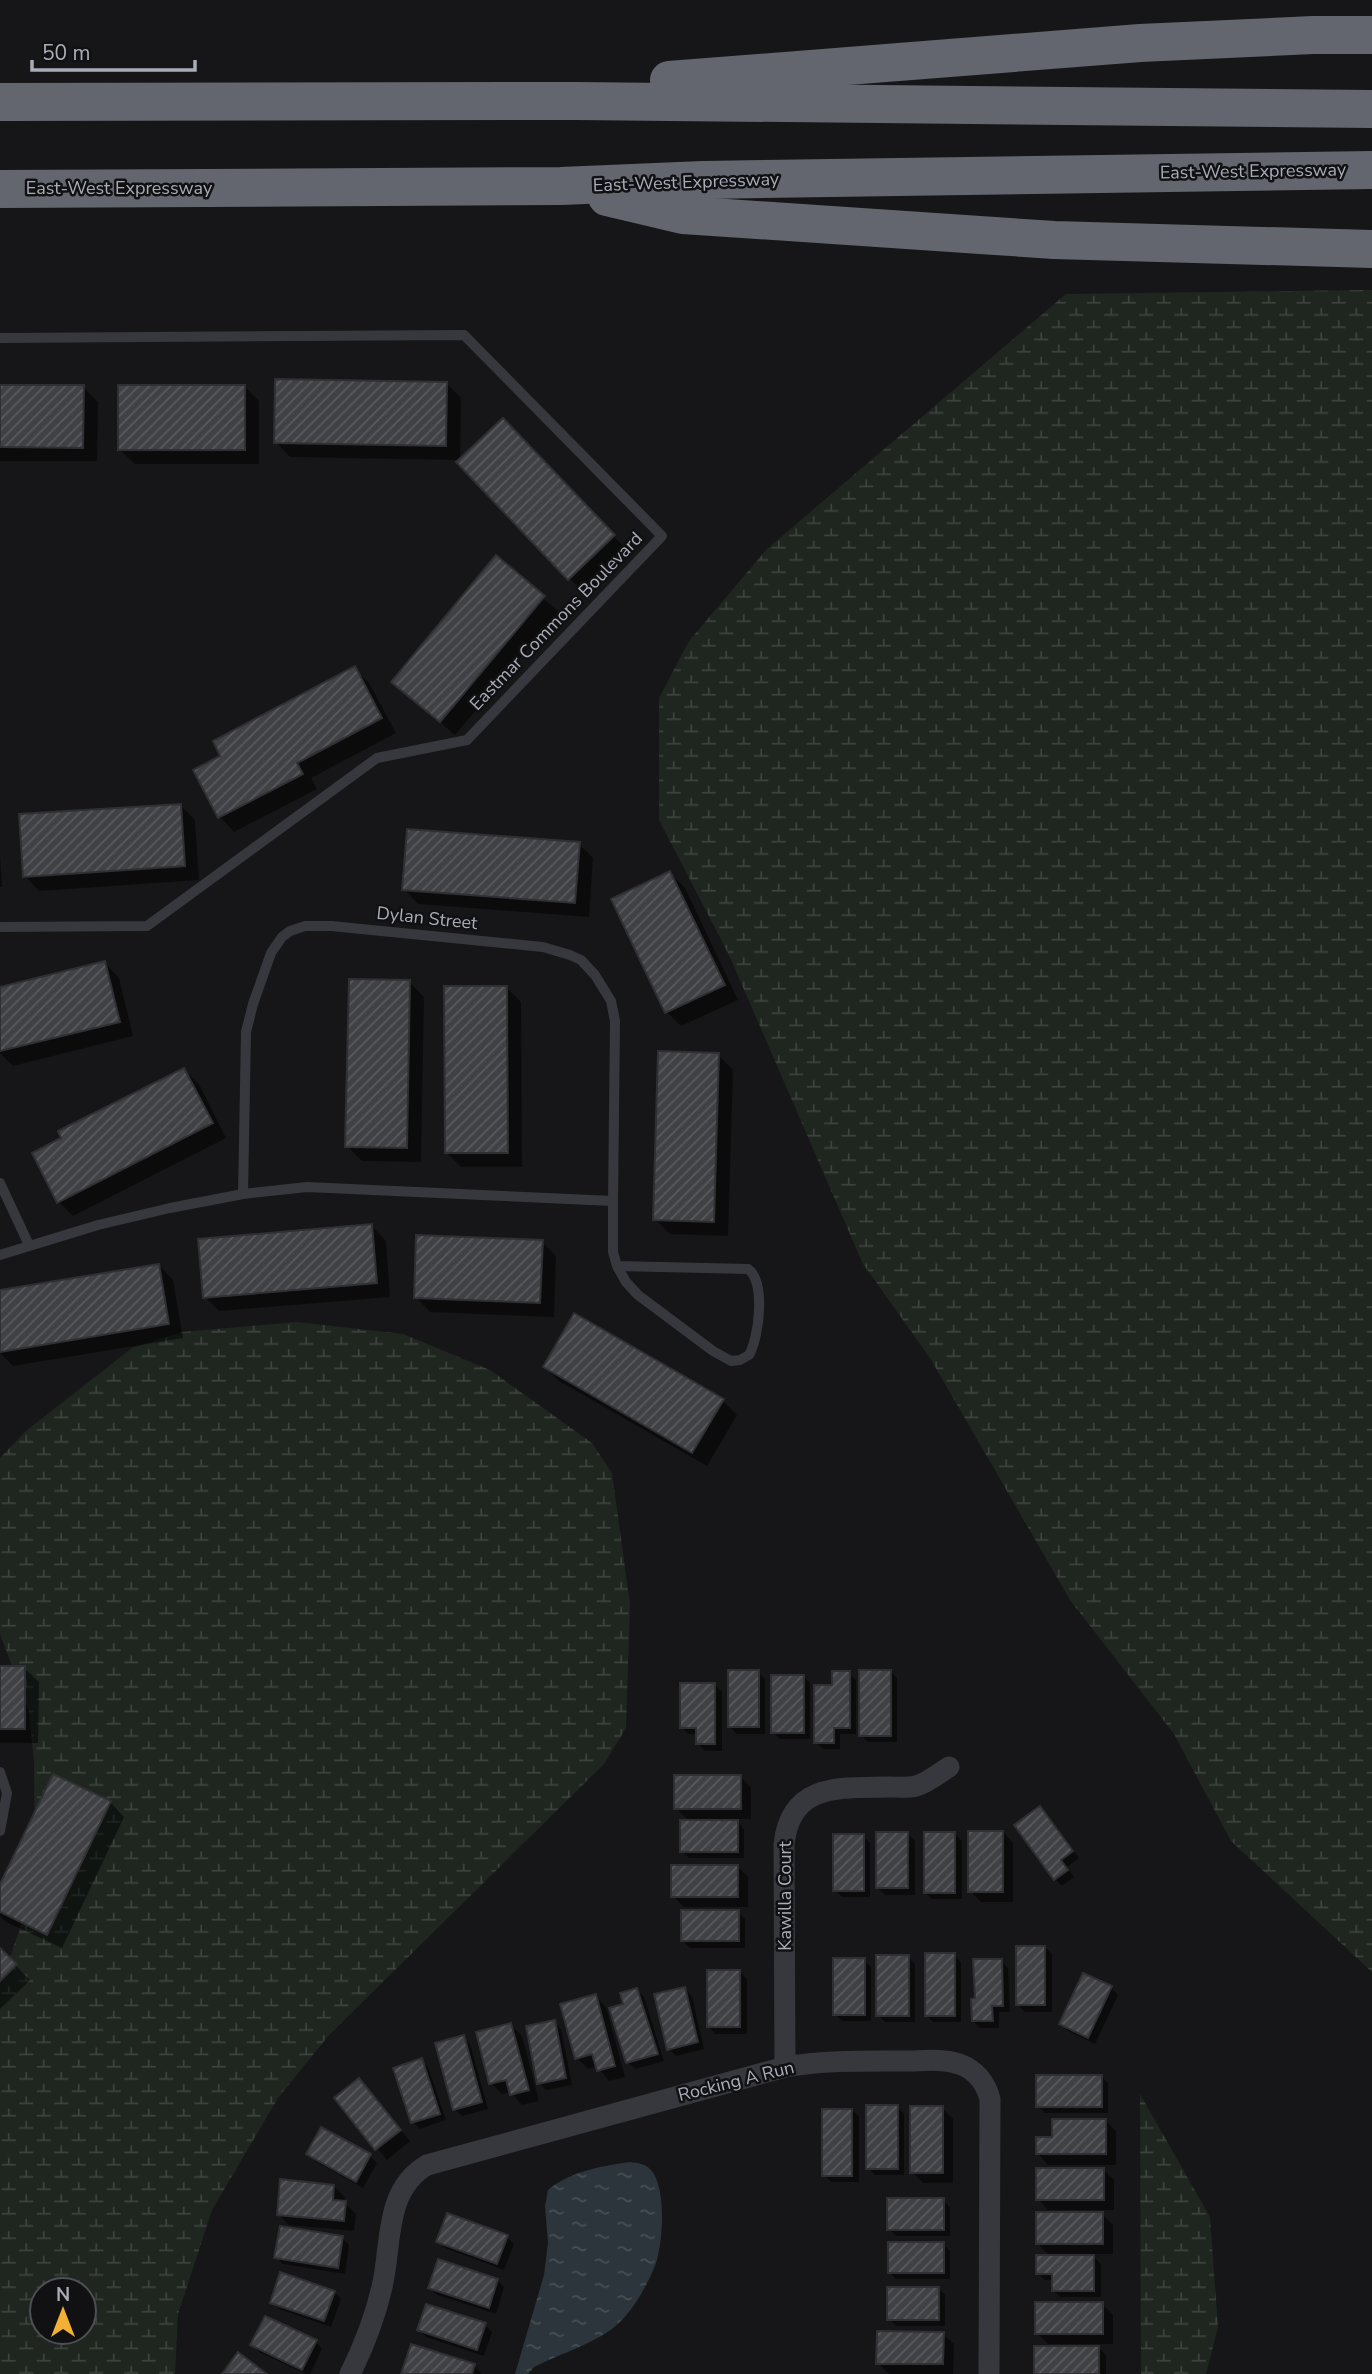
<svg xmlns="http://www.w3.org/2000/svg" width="1372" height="2374" viewBox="0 0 1372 2374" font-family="'Nunito Sans',sans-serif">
  <defs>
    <pattern id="wetland-marsh" width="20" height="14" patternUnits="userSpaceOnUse" patternTransform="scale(1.75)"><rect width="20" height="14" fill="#1e261f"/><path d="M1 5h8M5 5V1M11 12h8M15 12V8" fill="none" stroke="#3c433d"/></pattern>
    <pattern id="water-ripples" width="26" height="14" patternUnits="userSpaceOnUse" patternTransform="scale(1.75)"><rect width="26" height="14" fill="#2c353c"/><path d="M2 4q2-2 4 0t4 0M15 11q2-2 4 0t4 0" fill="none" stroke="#485056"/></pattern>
    <pattern id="building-hatch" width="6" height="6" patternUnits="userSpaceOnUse" patternTransform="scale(1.75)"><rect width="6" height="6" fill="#404145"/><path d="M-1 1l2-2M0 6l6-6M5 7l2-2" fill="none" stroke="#595a5e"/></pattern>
  </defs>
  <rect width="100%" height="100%" fill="#161618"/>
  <g fill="url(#wetland-marsh)" fill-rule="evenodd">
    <path d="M1372,290v1682l-141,-131 -57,-107 -104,-134 -140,-242 -67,-94 -134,-309 -70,-135v-122l30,-57 78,-92 299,-255z"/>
    <path d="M297,1322l106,12 87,36 102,73 20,30 18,131 -4,124 -22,36 -275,271 -51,63 -66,112 -34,104 -3,60h-175v-393l5,-8 30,-91 -1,-120 -5,-51 -29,-77v-176l26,-27 106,-83 50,-16zM42,2290h42v42h-42z"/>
    <path d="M1140,2094l70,123 8,110 -12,47h-65z"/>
  </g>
  <path fill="url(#water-ripples)" d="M630,2162c8,1 15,2 20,7 17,17 13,72 6,94 -7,19 -21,44 -36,59 -22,21 -59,31 -86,45l-6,7h-13l29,-99 4,-32 -3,-37 3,-16c23,-19 54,-24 82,-28z"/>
  <g fill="#0007">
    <path d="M447,384l14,14 -1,62 -170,-3 -14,-15z"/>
    <path d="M0,386l83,1 15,15 -1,59h-97z"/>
    <path d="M244,386l15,15v63h-124l-15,-14z"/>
    <path d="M517,435l111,116 -44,42 -15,-15z"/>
    <path d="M496,557l63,55 -104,123 -62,-53z"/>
    <path d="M355,669l14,14 27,50 -85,45 6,11 -83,43 -14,-15 -25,-46 28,-14z"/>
    <path d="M180,805l15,15 4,60 -160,11 -14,-15z"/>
    <path d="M579,844l14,14 -4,59 -171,-13 -14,-15z"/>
    <path d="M0,854l2,33h-2z"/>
    <path d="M670,873l15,15 53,112 -57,26 -14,-14z"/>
    <path d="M105,963l14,15 14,58 -120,30 -13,-13v-64z"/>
    <path d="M409,982l15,15 -3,165 -59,-1 -15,-15z"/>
    <path d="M507,988l14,14 1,165h-61l-15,-15z"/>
    <path d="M718,1055l15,15 -5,166 -58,-2 -15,-15z"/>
    <path d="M184,1070l15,14 27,54 -153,78 -14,-14z"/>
    <path d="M372,1226l14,15 4,56 -171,14 -14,-14z"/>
    <path d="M542,1242l14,14 -2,61 -124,-5 -14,-15z"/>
    <path d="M159,1265l14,15 10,58 -170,28 -13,-13v-62z"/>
    <path d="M545,1367l178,34 14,14 -30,51 -148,-85z"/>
    <path d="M0,1668h24l15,14 -1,61h-38z"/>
    <path d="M890,1671l7,7v64h-29l-7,-7z"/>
    <path d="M758,1672l7,7v55h-28l-7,-7z"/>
    <path d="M849,1673l7,7v54h-16v15h-17l-7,-7 18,-55z"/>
    <path d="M803,1676l7,7v56h-30l-7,-7z"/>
    <path d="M715,1685l7,7v59h-17l-7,-7v-10h-10l-7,-7z"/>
    <path d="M741,1777l10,11v31h-64l-11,-11z"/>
    <path d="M110,1802l14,15 -62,131 -56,-26 -6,-6v-28z"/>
    <path d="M1040,1808l39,50 -12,9 7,10 -12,9 -7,-7z"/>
    <path d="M737,1822l7,7v29h-55l-7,-7z"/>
    <path d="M1003,1832l10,11v59h-32l-11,-11z"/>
    <path d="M908,1834l7,7v54h-30l-7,-7z"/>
    <path d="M955,1834l7,7v58h-30l-7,-7z"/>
    <path d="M863,1836l7,7v54h-28l-7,-7z"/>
    <path d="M737,1866l11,11v30h-64l-11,-11z"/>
    <path d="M738,1912l7,7v29h-55l-7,-7z"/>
    <path d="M1045,1947l7,7v58h-27l-7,-7z"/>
    <path d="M0,1950l30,30 -30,29z"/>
    <path d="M954,1955l7,7v60h-28l-7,-7z"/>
    <path d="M908,1957l7,7v58h-30l-7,-7z"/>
    <path d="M864,1960l7,7v54h-29l-7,-7z"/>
    <path d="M1001,1961l7,7 2,44h-11v16h-19l-7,-7 3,-21z"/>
    <path d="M740,1972l7,7v55h-32l-6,-7z"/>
    <path d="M1084,1975l27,13 7,7 -23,49 -27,-13 -7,-7z"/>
    <path d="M685,1989l7,7 12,53 -28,7 -7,-7z"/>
    <path d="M637,1990l7,7 20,64 -29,8 -7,-7 -2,-57z"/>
    <path d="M595,1996l11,11 19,70 -16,4 -12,-15 -9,3 -11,-11z"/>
    <path d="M554,2022l7,7 11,56 -26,5 -7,-7z"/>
    <path d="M511,2025l11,11 17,65 -17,4 -11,-13 -9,2 -11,-11z"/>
    <path d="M463,2037l7,7 18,65 -26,7 -7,-7z"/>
    <path d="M421,2060l7,7 18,53 -26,9 -7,-7z"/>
    <path d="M1101,2076l7,7v30h-63l-7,-7z"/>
    <path d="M369,2091l41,50 -23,19 -51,-61z"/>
    <path d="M897,2107l7,7v61h-29l-7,-7z"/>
    <path d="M942,2108l11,11v64h-30l-11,-11z"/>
    <path d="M852,2110l7,7v65h-28l-7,-7z"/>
    <path d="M1105,2120l11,11v34h-68l-10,-11 16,-16z"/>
    <path d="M322,2129l48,27 7,7 -14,25 -48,-27 -7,-7z"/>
    <path d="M1103,2169l11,11v30h-66l-10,-11z"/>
    <path d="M334,2186l11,11 -1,5 12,12 -2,17 -65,-6 -11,-11z"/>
    <path d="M943,2200l7,7v29h-54l-7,-7z"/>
    <path d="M1102,2214l11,11v29h-22l10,10v33h-41l-7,-7v-10h-8l-7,-7 13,-16 -13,-13z"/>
    <path d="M507,2237l7,7 -10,26 -59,-22 -7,-7z"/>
    <path d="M342,2238l7,7 -4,29 -62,-10 -7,-7z"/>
    <path d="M943,2244l7,7v28h-54l-7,-7z"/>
    <path d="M497,2280l7,7 -8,27 -59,-19 -7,-7z"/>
    <path d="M938,2288l7,7v31h-49l-7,-7z"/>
    <path d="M334,2292l7,7 -10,28 -52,-18 -7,-7z"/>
    <path d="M1102,2304l11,11v29h-65l-11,-11z"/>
    <path d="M485,2325l7,7 -8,24 -58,-19 -7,-7z"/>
    <path d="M943,2334l11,10 -1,30h-64l-11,-11z"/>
    <path d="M316,2342l6,7 -12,25h-4l-47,-22 -6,-7z"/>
    <path d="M1099,2348l7,7v19h-70z"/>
    <path d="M474,2366l8,8h-79z"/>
  </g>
  <g fill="url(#building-hatch)" stroke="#303034" stroke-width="2">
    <path d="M275,379l172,3 -1,64 -172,-3z"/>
    <path d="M0,385h84l-1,63 -83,-1z"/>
    <rect x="118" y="385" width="127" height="65"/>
    <path d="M503,418l112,117 -47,45 -112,-118z"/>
    <path d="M496,555l49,41 -105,126 -49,-40z"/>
    <path d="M355,666l27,52 -85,45 6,11 -85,44 -25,-48 27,-14 -7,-15z"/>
    <path d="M181,804l4,62 -162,11 -4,-63z"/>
    <path d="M407,829l173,13 -5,61 -173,-13z"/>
    <path d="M670,871l55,114 -60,28 -54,-114z"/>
    <path d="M105,961l15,61 -120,29v-64z"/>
    <path d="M349,979l61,1 -3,168 -62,-1z"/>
    <path d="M444,986h63l1,167h-63z"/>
    <path d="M658,1051l61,2 -5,169 -61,-2z"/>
    <path d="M184,1068l29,55 -156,80 -25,-50 29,-15 -3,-7z"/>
    <path d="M372,1224l5,59 -174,15 -5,-59z"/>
    <path d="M416,1235l127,5 -3,63 -126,-5z"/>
    <path d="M159,1264l10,60 -169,28v-62z"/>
    <path d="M574,1313l150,86 -32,54 -149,-86z"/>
    <rect x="0" y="1666" width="25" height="63"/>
    <rect x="728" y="1670" width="31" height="57"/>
    <rect x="859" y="1670" width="32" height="66"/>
    <path d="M832,1671h18v57h-16v15h-20v-58h18z"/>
    <rect x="771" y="1675" width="33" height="58"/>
    <path d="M680,1683h35v61h-19v-16h-16z"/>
    <path d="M53,1774l58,27 -64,134 -47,-23v-28z"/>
    <rect x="674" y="1775" width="67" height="34"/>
    <path d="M1040,1806l33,45 -12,9 7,10 -14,10 -40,-55z"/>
    <rect x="680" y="1820" width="58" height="32"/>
    <rect x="968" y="1831" width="35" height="61"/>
    <rect x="876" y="1832" width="32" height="56"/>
    <rect x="924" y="1832" width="31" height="61"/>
    <rect x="833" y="1834" width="31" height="57"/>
    <rect x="671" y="1865" width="67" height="32"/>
    <rect x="681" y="1910" width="58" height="31"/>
    <rect x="1016" y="1946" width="29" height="59"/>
    <path d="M0,1948l17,16 -17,17z"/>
    <rect x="925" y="1953" width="30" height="63"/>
    <rect x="876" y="1955" width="33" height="61"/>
    <rect x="833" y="1958" width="32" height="57"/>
    <path d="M973,1959h29l1,47h-11l1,15h-21l-1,-22 4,-1z"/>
    <rect x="707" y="1970" width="33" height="57"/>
    <path d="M1083,1973l29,13 -24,52 -29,-14z"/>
    <path d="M685,1987l13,55 -31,8 -13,-56z"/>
    <path d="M637,1988l21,66 -32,9 -17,-55 14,-4 -3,-11z"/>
    <path d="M596,1994l19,72 -18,5 -5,-17 -17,5 -15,-55z"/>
    <path d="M555,2020l11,58 -29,6 -11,-58z"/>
    <path d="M511,2023l18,67 -19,5 -4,-15 -17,4 -13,-52z"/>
    <path d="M464,2035l18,67 -29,8 -18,-67z"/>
    <path d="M422,2058l18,56 -29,9 -18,-55z"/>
    <rect x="1036" y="2075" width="66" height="32"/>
    <path d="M359,2078l42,52 -26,20 -41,-52z"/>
    <rect x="866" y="2105" width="32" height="64"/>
    <rect x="910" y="2106" width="33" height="67"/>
    <rect x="822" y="2109" width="30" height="67"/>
    <path d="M1052,2119h54v35h-70v-17h16z"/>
    <path d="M321,2127l50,27 -15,28 -50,-28z"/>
    <rect x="1036" y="2168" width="68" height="32"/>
    <path d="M280,2179l54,6 -1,15 13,1 -2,20 -67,-6z"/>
    <rect x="887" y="2198" width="57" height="32"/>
    <rect x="1036" y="2212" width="67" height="32"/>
    <path d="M447,2213l61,22 -11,29 -61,-22z"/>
    <path d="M280,2226l63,10 -5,32 -64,-10z"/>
    <rect x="888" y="2242" width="56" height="31"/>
    <path d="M1036,2255h58v36h-42v-17h-16z"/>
    <path d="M438,2259l60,20 -9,29 -61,-20z"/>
    <path d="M280,2272l55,19 -11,30 -54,-18z"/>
    <rect x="887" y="2287" width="52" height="33"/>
    <rect x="1035" y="2302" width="68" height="32"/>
    <path d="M426,2304l60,19 -9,27 -60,-20z"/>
    <path d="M265,2316l52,24 -15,30 -52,-25z"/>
    <path d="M877,2331l67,1 -1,32h-67z"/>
    <path d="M411,2344l64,20 -3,10h-71z"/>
    <rect x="1034" y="2346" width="65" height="28"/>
    <path d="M238,2352l29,22h-45z"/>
  </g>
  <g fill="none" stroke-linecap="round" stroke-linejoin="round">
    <g stroke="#37383d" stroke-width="10">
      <path d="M0,338l464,-3 198,201 -195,204 -90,18 -230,168 -147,1"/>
      <path d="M0,1183l29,62"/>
      <path d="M243,1194l3,-162 7,-28 18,-51 11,-16 8,-6 15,-5h26l212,21 27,8 11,5 14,15 16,26 4,20 -2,180v51l4,14 9,16 12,13 75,56 18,10 9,-1 9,-5c10,-17 17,-74 -1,-86l-131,-3"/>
      <path d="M0,1255l98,-30 72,-17 73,-14 64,-7 306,14"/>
      <path d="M0,1772l7,21 -7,38"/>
    </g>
    <g stroke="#37383d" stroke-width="21">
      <path d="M785,2067l-1,-223c7,-62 57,-56 105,-57 9,0 19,1 27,-1 12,-3 23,-13 33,-19"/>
      <path d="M350,2374c14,-28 25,-57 32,-87 10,-43 2,-97 45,-122l358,-98c40,-7 80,-6 120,-6 17,0 37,-3 54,3 16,5 27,19 31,35l-1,275"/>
    </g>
    <g stroke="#63666e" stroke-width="38">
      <path d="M669,80l471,-37 173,-8h59"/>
      <path d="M0,102l576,-1 796,8"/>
      <path d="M0,189l561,-3 142,-6 669,-10"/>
      <path d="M607,197l76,18 371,25 318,9"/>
    </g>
  </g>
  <g text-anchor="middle" stroke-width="5" stroke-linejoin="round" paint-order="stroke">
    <g font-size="18" fill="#a8adb8" stroke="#111113">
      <text transform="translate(1253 171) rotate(-1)" y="6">East-West Expressway</text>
      <text transform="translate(686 182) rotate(-2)" y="6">East-West Expressway</text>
      <text x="119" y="194">East-West Expressway</text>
      <text transform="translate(556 621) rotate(-46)" y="6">Eastmar Commons Boulevard</text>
      <text transform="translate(427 918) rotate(6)" y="6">Dylan Street</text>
      <text transform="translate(785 1896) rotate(-90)" y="6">Kawilla Court</text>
      <text transform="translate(736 2081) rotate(-14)" y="6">Rocking A Run</text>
    </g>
  </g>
  <g transform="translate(63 2311)"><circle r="33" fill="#111113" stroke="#4d4f55" stroke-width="2"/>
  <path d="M0-5L12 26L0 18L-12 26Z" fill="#f2b134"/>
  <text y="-10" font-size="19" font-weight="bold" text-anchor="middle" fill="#a8adb8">N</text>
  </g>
  <path d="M32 60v10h163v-10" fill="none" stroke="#a8adb8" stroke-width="3.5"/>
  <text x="42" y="60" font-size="21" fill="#a8adb8" stroke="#111113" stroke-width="5" paint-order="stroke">50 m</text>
</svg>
